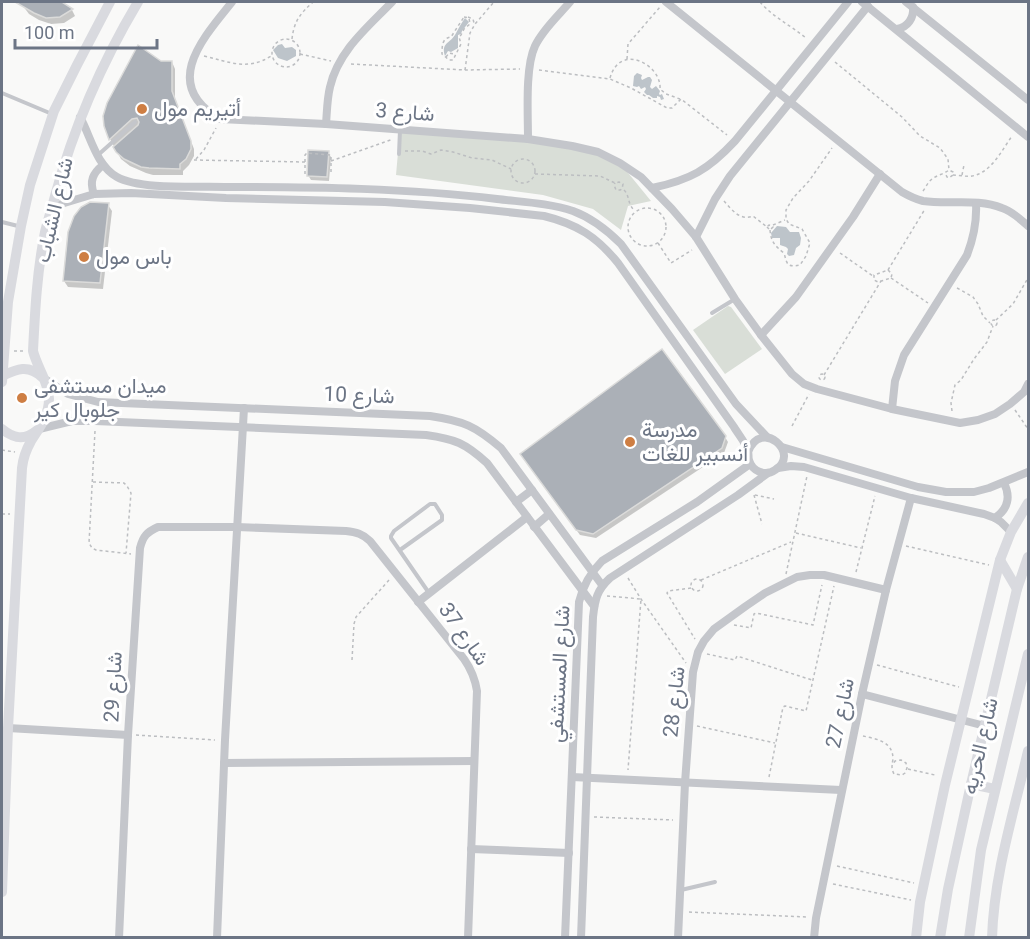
<svg xmlns="http://www.w3.org/2000/svg" width="1030" height="939" viewBox="0 0 1030 939" font-family="Roboto,Vazirmatn,sans-serif">
  <rect width="100%" height="100%" fill="#f9f9f8"/>
  <g fill="#d9ded7">
    <path d="M400,130l172,16 48,17 31,38 -23,5 -7,24 -28,-21 -50,-14 -147,-20z"/>
    <path d="M728,306l3,1 31,42 -37,25 -32,-44z"/>
  </g>
  <g fill="#bdc4ca">
    <path d="M465,18l4,4 -7,9 -1,3 -3,1v13l-7,4 -3,-1 -3,5c-4,-13 4,-12 10,-21 3,-6 6,-11 10,-17z"/>
    <path d="M282,44l3,4 7,-1 4,3v6l-9,5 -9,-3 -5,-8 5,-5z"/>
    <path d="M637,73l5,2 -1,3 1,2 6,-3h2l2,3 -2,7 2,2 4,-3 4,5 -1,3 1,1 2,-1 2,5 -3,1 -1,-3 -3,-1v2h-4l-4,-3h-2l-3,-3 2,-3 -1,-2 -4,2 -2,-3 -2,1 -4,-1 1,-10z"/>
    <path d="M777,226l9,1 4,5h9l2,6 -1,7 -4,3 -2,7 -5,1 -2,-2 1,-5 -2,-2 -6,-2v-7h-8l-1,-5z"/>
  </g>
  <g fill="#0003">
    <path d="M20,2h39l13,8 3,6 -11,7 -13,1 -12,-4 -10,-6z"/>
    <path d="M172,62l3,7v30l19,50v7l-5,9 -6,6v4h-30l-7,-2 -16,-7 -9,-7 -11,-20 -5,-13 56,-63z"/>
    <path d="M328,153l3,4 -2,24 -18,-1 -3,-5z"/>
    <path d="M108,205l4,6 -9,78 -35,-2 -4,-6z"/>
    <path d="M725,437l3,5 -4,11 -128,85 -16,-3 -55,-76z"/>
  </g>
  <g fill="#abb0b7" stroke="#dbdbda" stroke-width="1.5">
    <path d="M15,2h47l11,7 -13,8 -14,1 -12,-5z"/>
    <path d="M138,45l23,16h11v30l19,50v8l-5,10 -6,5v5l-31,-1 -8,-1 -17,-8 -8,-7 -3,-5 25,-22 1,-3 -2,-4 -5,1 -23,21 -5,-14 -1,-10 4,-13z"/>
    <path d="M308,150l21,1 -2,26 -20,-1z"/>
    <path d="M90,202l19,1 -9,80 -37,-2 5,-49 6,-16 7,-9z"/>
    <path d="M662,349l64,87 -4,12 -129,86 -17,-4 -56,-76z"/>
  </g>
  <g fill="none" stroke-linecap="round" stroke-linejoin="round">
    <g stroke="#bcbec1" stroke-width="1.5" stroke-dasharray="3 3" stroke-linecap="butt">
      <path d="M760,2c13,15 30,23 46,36"/>
      <path d="M464,17l5,1 1,6 -6,5 -3,6 -2,2 2,7 -8,16h-4l-7,-6c0,-8 0,-16 9,-17z"/>
      <path d="M468,17l5,2 1,4"/>
      <circle cx="286" cy="53" r="14"/>
      <path d="M292,39c2,-18 8,-25 21,-37"/>
      <path d="M300,54l31,7"/>
      <path d="M204,56c25,6 44,15 67,0"/>
      <path d="M446,57l3,-4 5,1"/>
      <path d="M627,59l1,-15 32,-37"/>
      <path d="M835,62l67,55 18,19 20,12 8,11 1,11"/>
      <path d="M351,64l114,6 55,-1"/>
      <path d="M465,70l5,-37 5,-9 19,-22"/>
      <path d="M539,70l71,9 21,9 36,20h5l9,-9 46,36"/>
      <path d="M610,78c10,-36 52,-13 50,11l6,5 14,5"/>
      <path d="M405,151h17l9,3 10,-4 12,2 19,6 20,2 19,9"/>
      <circle cx="523" cy="171" r="12"/>
      <path d="M196,159l8,-9 12,-22"/>
      <path d="M194,160l111,2"/>
      <path d="M331,161l62,-22"/>
      <path d="M305,174v-19l2,-2 24,2v20"/>
      <path d="M535,174l65,2 15,7 4,-1 4,2 -1,5 -2,1h-4l-2,-5 1,-2"/>
      <path d="M953,175c6,0 13,2 19,1 19,-3 30,-26 40,-40"/>
      <path d="M962,175l2,-10"/>
      <path d="M624,190c6,6 3,14 11,21"/>
      <path d="M923,191c3,-4 5,-9 9,-12 5,-4 12,-5 17,-9l4,2v3l-4,3 -2,-1 -2,-4"/>
      <path d="M724,201c8,9 16,20 29,15l14,11 2,-2 4,2 -3,3 -3,-3"/>
      <circle cx="647" cy="227" r="19"/>
      <path d="M773,225l12,-5"/>
      <path d="M770,230c1,12 5,16 14,23 3,10 2,15 16,12l6,-9 4,-13 -8,-14 -13,-5 -3,-5v-9l7,-12 16,-17 23,-33"/>
      <path d="M658,243l13,20 21,-13"/>
      <path d="M840,253l33,23"/>
      <path d="M888,270l37,-61"/>
      <path d="M888,270l4,4 -1,4 -13,4 -4,-2v-5z"/>
      <path d="M891,278l37,25"/>
      <path d="M957,288l16,9 5,7 5,12 7,7"/>
      <circle cx="994" cy="323" r="3"/>
      <path d="M996,320l17,-16 15,-26"/>
      <path d="M14,351h10"/>
      <circle cx="822" cy="377" r="3"/>
      <path d="M824,375l57,-94"/>
      <path d="M1015,410l13,19"/>
      <path d="M952,411l-1,-8 4,-18 6,-5 13,-21 13,-17 6,-16"/>
      <path d="M792,426l17,-32"/>
      <path d="M95,431l-6,112 3,5 4,2 35,4"/>
      <path d="M2,450l13,2"/>
      <path d="M93,482l31,1 3,3 4,7 -5,60"/>
      <path d="M754,495l8,29"/>
      <path d="M755,495l19,4"/>
      <path d="M2,514h8"/>
      <path d="M796,533l65,15"/>
      <path d="M906,546l83,19"/>
      <path d="M856,572l19,-76"/>
      <path d="M786,574l21,-98"/>
      <path d="M628,578l13,21 45,64"/>
      <circle cx="697" cy="585" r="6"/>
      <path d="M701,580l90,-38"/>
      <path d="M691,588l-23,3 -1,2 28,46"/>
      <path d="M607,596l34,3 -13,171"/>
      <path d="M734,625l17,3 3,-14 2,-1 57,12 9,-40"/>
      <path d="M707,654l28,6 2,-4 75,24"/>
      <path d="M352,660l2,-36 2,-7 33,-37"/>
      <path d="M877,665l82,22"/>
      <path d="M697,726l78,17"/>
      <path d="M136,735l79,5"/>
      <path d="M863,736c13,3 30,5 30,23 -1,6 -2,9 1,15l8,1 3,-2 2,-5 -1,-5 -5,-3 -6,1 -3,5"/>
      <path d="M908,769l27,6"/>
      <path d="M769,777l14,-70 2,-1 21,5 28,-125"/>
      <path d="M594,817l79,3"/>
      <path d="M837,866l77,17"/>
      <path d="M833,884l78,16"/>
      <path d="M689,912l118,5"/>
    </g>
    <g stroke="#c4c6cb" stroke-width="4">
      <path d="M2,93l50,21"/>
      <path d="M399,154l1,-24"/>
      <path d="M98,155l37,-33"/>
      <path d="M2,222l16,4"/>
      <path d="M712,313l23,-14"/>
      <path d="M400,550l42,-30v-5l-7,-11h-5l-36,27 -3,5v2l38,55"/>
      <path d="M681,890l34,-8"/>
    </g>
    <g stroke="#c4c6cb" stroke-width="8">
      <path d="M232,2c-29,36 -72,83 -12,117l106,5 202,15 44,7 26,6 22,11 21,14 31,32 24,28 39,62 26,36 31,39 12,10 13,5 75,20 68,14 18,-3 17,-6 15,-10 14,-12 4,-8"/>
      <path d="M666,2l236,190c7,4 13,7 21,9 26,4 54,-3 79,7 10,3 18,11 26,18"/>
      <path d="M862,2l166,135"/>
      <path d="M906,2l122,98"/>
      <path d="M897,29c11,-2 17,-11 16,-22"/>
      <path d="M80,117c11,20 16,48 37,60 23,13 81,9 108,10 90,0 182,1 272,12 25,3 52,4 76,12 19,7 34,19 48,33l115,160 31,33"/>
      <path d="M326,124c1,-12 1,-25 4,-37 8,-36 38,-60 62,-85"/>
      <path d="M528,139c0,-25 -3,-72 7,-93 8,-17 24,-31 35,-44"/>
      <path d="M652,188c38,-8 56,-18 83,-47l113,-139"/>
      <path d="M94,194c-5,-13 -1,-21 9,-29"/>
      <path d="M52,210l9,-6 33,-10 37,-1 95,5 159,4 85,6 74,8c33,8 53,21 74,47l116,164c4,7 12,16 14,24 1,3 0,6 1,9 3,11 16,17 26,10 27,-16 -14,-53 -27,-18"/>
      <path d="M696,237l19,-38 15,-23 138,-170"/>
      <path d="M761,335l35,-38 57,-80 27,-43"/>
      <path d="M45,379l23,15 30,8 332,14c34,5 45,10 71,32l101,137"/>
      <path d="M892,409l3,-28 9,-26 63,-100c7,-18 10,-33 9,-52"/>
      <path d="M39,429l33,-8h23l331,14c29,4 39,8 61,28l107,143"/>
      <path d="M782,447l136,40 28,5h28l15,-4 39,-16"/>
      <path d="M778,468l13,-2 13,1 107,31 73,16 11,4 6,4 10,10"/>
      <path d="M516,502l16,-12"/>
      <path d="M995,518c13,-9 16,-21 9,-35"/>
      <path d="M534,527l15,-13"/>
      <path d="M418,602l109,-85"/>
      <path d="M862,694l123,32"/>
      <path d="M8,728l120,7"/>
      <path d="M224,763l250,-2"/>
      <path d="M572,777l269,13"/>
      <path d="M471,849l98,4"/>
      <path d="M119,938l9,-203 12,-187c3,-12 7,-16 18,-21h79l109,4c10,1 17,3 24,10l94,118c7,10 11,19 13,32l-9,247"/>
      <path d="M217,938l8,-198 19,-332"/>
      <path d="M565,938l14,-336c4,-17 11,-29 23,-41l95,-59 53,-38"/>
      <path d="M581,938l12,-321c2,-18 4,-27 17,-39l128,-83 30,-22"/>
      <path d="M678,938l7,-155 8,-111 5,-20 6,-11 10,-12 32,-23 19,-13 32,-16 13,-2h14l62,15"/>
      <path d="M814,938l2,-20 46,-224 24,-104 25,-92"/>
    </g>
    <g stroke="#d9dadf" stroke-width="10">
      <path d="M2,376c15,-7 26,-12 40,1"/>
      <path d="M2,382l6,-80 13,-76 9,-41 24,-74 23,-46 33,-63"/>
      <path d="M2,429c11,9 22,12 34,2"/>
      <path d="M1000,560l17,29"/>
      <path d="M971,784l24,5"/>
      <path d="M2,892l6,-164 14,-260c1,-10 4,-18 9,-27 8,-13 18,-25 18,-42 0,-16 -12,-32 -16,-48 2,-40 4,-80 12,-119 3,-12 7,-24 10,-36 19,-70 46,-132 83,-194"/>
      <path d="M916,938l4,-36 25,-117 55,-225 11,-28 17,-29"/>
      <path d="M940,938l8,-49 23,-105 46,-195 11,-32"/>
      <path d="M969,938l12,-88 47,-196"/>
      <path d="M992,938c2,-64 22,-126 36,-187"/>
    </g>
  </g>
  <g fill="#ce7e43" stroke="#fff" stroke-width="2">
    <circle cx="142" cy="109" r="6"/>
    <circle cx="84" cy="257" r="6"/>
    <circle cx="22" cy="398" r="6"/>
    <circle cx="630" cy="442" r="6"/>
  </g>
  <g text-anchor="middle" stroke-width="6" stroke-linejoin="round" paint-order="stroke">
    <g font-size="21" fill="#6c7585" stroke="#fff" text-anchor="start">
      <text x="154" y="116">أتيريم مول</text>
      <text x="96" y="264">باس مول</text>
      <text x="34" y="393">ميدان مستشفى<tspan x="34" dy="24">جلوبال كير</tspan></text>
      <text x="642" y="437">مدرسة<tspan x="642" dy="24">أنسبير للغات</tspan></text>
    </g>
    <g font-size="21" fill="#6c7585" stroke="#fff">
      <text transform="translate(405 112) rotate(4)" y="7">شارع 3</text>
      <text transform="translate(54 210) rotate(-77)" y="7">شارع الشباب</text>
      <text transform="translate(359 395) rotate(2)" y="7">شارع 10</text>
      <text transform="translate(464 634) rotate(55)" y="7">شارع 37</text>
      <text transform="translate(559 674) rotate(-87)" y="7">شارع المستشفي</text>
      <text transform="translate(113 687) rotate(-87)" y="7">شارع 29</text>
      <text transform="translate(674 702) rotate(-84)" y="7">شارع 28</text>
      <text transform="translate(840 713) rotate(-78)" y="7">شارع 27</text>
      <text transform="translate(980 746) rotate(-77)" y="7">شارع الحريه</text>
    </g>
  </g>
  <rect width="1030" height="939" fill="none" stroke="#6c7585" stroke-width="6"/>
  <path d="M15 39v9h142v-9" fill="none" stroke="#6c7585" stroke-width="3"/>
  <text x="24" y="39" font-size="18" fill="#6c7585" stroke="#ffffff" stroke-width="4.5" paint-order="stroke">100 m</text>
</svg>
